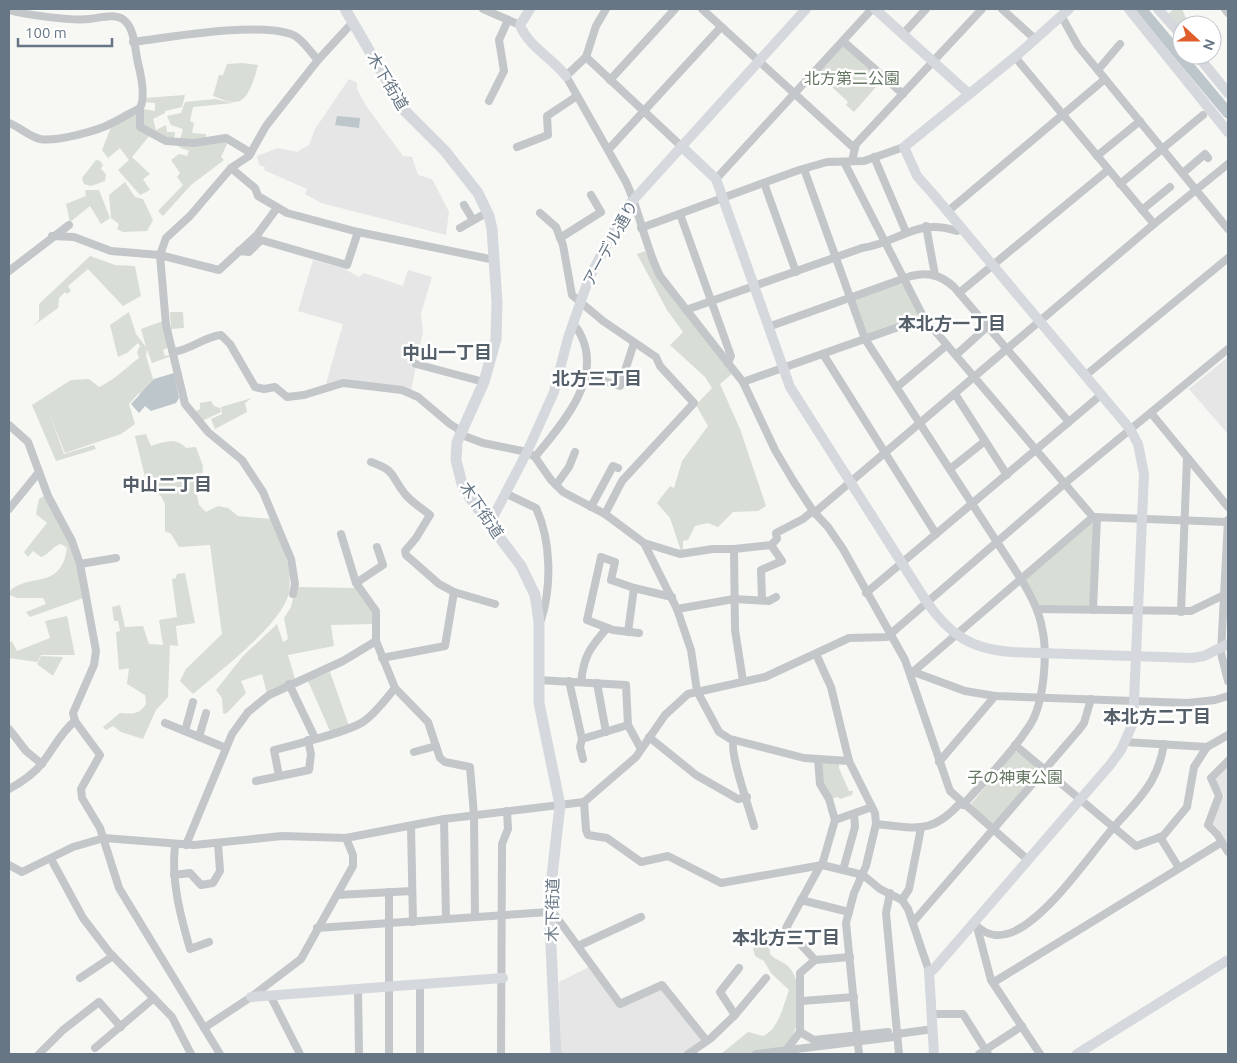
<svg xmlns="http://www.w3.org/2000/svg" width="1237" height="1063" viewBox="0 0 1237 1063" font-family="Ubuntu,'Noto Sans JP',sans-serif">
  <rect width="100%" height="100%" fill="#f7f7f4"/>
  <g fill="#e5e6e5">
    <path d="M349,79l8,4v6l9,17 37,50 9,1 6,18 14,4 17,33 -3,23 -125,-32 -16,-9 2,-5 -43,-19 1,-3 -6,-2 -2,-9 21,-8 19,4 12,-7 6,-16z"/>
    <path d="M313,260l30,8 16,9 5,-4 39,13 5,-16 24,7 -11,36 2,19 -12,58 -67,-9 -19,6 18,-63 -45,-13z"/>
    <path d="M1228,357v77l-39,-45z"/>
    <path d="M1228,765v79l-9,-15 -7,-6 12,-28 -8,-12v-6z"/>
    <path d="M589,967l31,40 40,-19 2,1 40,49v3l-18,13h-123l-2,-72z"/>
  </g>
  <g fill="#d8ded5">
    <path d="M1174,9h8l7,16h-7v4l-14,-15z"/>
    <path d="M843,43l40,36 -29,33 -8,-7 2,-3 -32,-30z"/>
    <path d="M243,63l15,2c-3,11 -9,36 -22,37 -7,1 -17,-4 -23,-6l6,-21h4l4,-11z"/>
    <path d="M185,95l-3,12 -17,4v2l-12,6 3,11 10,-5 1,7h8l-1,7h-8l-24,-14 2,-16 11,2v-8l-11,-1v-4z"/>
    <path d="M215,99l18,4 -40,4 -3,14 4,2 -2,10 14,1v5l-26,1 3,-11 -12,-4 -4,-9 14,-3 4,-11z"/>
    <path d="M138,112v16l12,7 -18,22 18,17 -7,5 7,11 -10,5 -22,-25 11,-10 -9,-12 -12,10 -6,-8 9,-23z"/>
    <path d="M225,141l3,1 -7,15 3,3 -33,25 -28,31 -5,-5 25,-26 -6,-8 3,-4 -9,-13 8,-6 8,2 2,-5 -10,-4 1,-2z"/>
    <path d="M96,160l4,1 3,4 -2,4 5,5 -1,7 -14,5 -7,-2 -2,-6z"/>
    <path d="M125,182l10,15 8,2 10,21 -6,11 -24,1 -6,-3 2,-5 -8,-6 -2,-23z"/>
    <path d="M85,190h14l11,28 -9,6 -11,-18 -20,16 -4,-18 20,-8z"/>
    <path d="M645,251l21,38 67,84 -13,11 20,45 26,77 -8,5 -25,1 -15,15 -10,-4 -13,3 -7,14 -5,1v9l-2,1 -11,-33 -13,-15 13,-17 4,2 8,-27 26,-35 -12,-21 16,-17 -7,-11 -35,-32 13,-13 -16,-22 -30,-56z"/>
    <path d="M90,256l25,9 20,1 6,30 -18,10 -35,-37 -20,17 3,5 -4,3 -2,-2 -6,6 -1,10 -25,18 6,-6v-16z"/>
    <path d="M901,284l4,1 13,29 -1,3 -51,20 -12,-38z"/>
    <path d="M129,312l7,22 10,13 -5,-18 22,-8 6,26 -6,3 2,6 4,-1v2l-17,6 -5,-14 -1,7 10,33 -14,11 -3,-7 -10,11 6,20 -14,10 -56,19 -16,-40 15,41 30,-9 2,4 -40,12 -24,-56 39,-25 18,-1 10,8c15,-7 27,-19 40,-29l-2,-6 3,-6 -2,-3 -11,10 -9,4 -8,-32z"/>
    <path d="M170,312h13l1,16 -13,1z"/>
    <path d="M252,398l-7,5 2,9 -32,17 -4,-10 11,-5 -1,-7z"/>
    <path d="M211,401l3,5 6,2 1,4 -19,9 -8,-9 6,-3v-6z"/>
    <path d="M146,434l5,12c13,-4 25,-9 35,2l10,-1 7,19 -1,12 -7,7 4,20 7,7 12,-6 10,2 10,8 33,3c10,23 22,48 18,73 -5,31 -72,81 -96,102l-13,-13 6,-12 36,-35 -12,-89 -31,2 -8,-13 -6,-3v-27l-4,-8 -14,-11 -12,-49z"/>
    <path d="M44,496l26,46 7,23 6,33 -53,19 -4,-5 20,-8 -3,-6h-26l-7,-3v-4c20,-19 51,0 57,-43l-6,-4c-9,2 -11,10 -20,13l-8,-6 -5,6 -4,-5 23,-29 -11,-9 3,-15z"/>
    <path d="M1094,520l-3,84 -3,2h-48l-16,-26z"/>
    <path d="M185,573l10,50 -19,3 2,20 -8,-1 -2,52 -12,13 -13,29 -22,-7 -8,-6 -7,4 -3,-3 17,-14c12,1 19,2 26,-9l-1,-9 -18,-11 2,-16 -10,2 -3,-38 4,-1 -2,-10h-4l-2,-14 8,-2 5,22 18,-1 6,18 14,1 -4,-25 18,-3 -5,-38 4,-1 1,-4z"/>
    <path d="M296,587l60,1 18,23v13l-43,1 3,21 -46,9 7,24 -28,15 -5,-20 -21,7 5,12 -20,21 -3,-1 -1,-15 -6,-8 27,-34 34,-32 6,18 5,-3 -4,-21 7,-11z"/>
    <path d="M67,616l8,39h-34l-4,7 -28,-4v-15l3,-2 5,10 33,-13 -5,-17z"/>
    <path d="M41,656l22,1 -10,19 -16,-12z"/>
    <path d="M330,672l19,54 -19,5 -22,-50z"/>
    <path d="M1014,752h3l22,17v4l-45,52 -23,-17v-4z"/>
    <path d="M820,761h19v7l10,23h4l-1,4 -12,4 -2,-2 -7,2 -10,-16z"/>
    <path d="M769,932l1,22c10,10 18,6 25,23 7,17 6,62 -14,71 -13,5 -46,6 -60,6l27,-22 15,4c16,-7 20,-30 26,-46l-18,-17 -7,-12 -9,-5 -2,-8 12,-15z"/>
  </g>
  <g fill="#bdc6cb">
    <path d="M337,116l23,2 -1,10 -24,-3z"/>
    <path d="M174,373l5,25 -3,5 -25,8 -6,-5 -6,7 -8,-9 23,-25z"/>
  </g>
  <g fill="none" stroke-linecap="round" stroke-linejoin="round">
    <path stroke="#bdc6cb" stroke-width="11" d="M1141,9l87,104"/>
    <g stroke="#c3c7ca" stroke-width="8">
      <path d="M483,9l37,16"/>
      <path d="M606,9l-10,17 -10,31 -20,19 60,106c14,30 19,64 34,94l68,87"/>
      <path d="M702,9l152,139"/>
      <path d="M1002,9l33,30"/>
      <path d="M1225,9l3,4"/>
      <path d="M9,10c16,5 64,11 80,9 11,-1 29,-7 37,3 9,9 9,29 12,41 3,12 8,34 2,45 -10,5 -18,10 -28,15 -14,8 -57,19 -72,16 -12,-3 -20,-12 -31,-16"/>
      <path d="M1062,17l16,29 150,183"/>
      <path d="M903,34l23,-25"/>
      <path d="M843,41l60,53"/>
      <path d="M133,42c38,-5 124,-20 158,-8 10,3 20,19 27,26"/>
      <path d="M586,57l95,89"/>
      <path d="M1015,57l139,167"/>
      <path d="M1098,70l22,-26"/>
      <path d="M610,80l65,-71"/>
      <path d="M489,101l15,-30 -5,-31 9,-20"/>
      <path d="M140,108v19l26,14 28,2 32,-5 25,15"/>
      <path d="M517,147l31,-12 -1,-19 30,-20"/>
      <path d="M609,149l112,-122"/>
      <path d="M1097,156l43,-35"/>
      <path d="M874,157l32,75"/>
      <path d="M852,161l4,-17 126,-135"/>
      <path d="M844,162l80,156 169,199"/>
      <path d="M231,168l24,20 3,8 29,17 71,19 137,28"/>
      <path d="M804,169l61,170 156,240c9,15 18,31 21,49 6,25 2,75 -12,97 -19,29 -44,54 -67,80"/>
      <path d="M1183,173l22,-19 3,4"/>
      <path d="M716,179l156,-170"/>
      <path d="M764,183l32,89"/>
      <path d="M1120,184l83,-69"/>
      <path d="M464,205l9,15"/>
      <path d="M1142,210l28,-23"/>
      <path d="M947,212l158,-133"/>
      <path d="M540,213l16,14 7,18 9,50 31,26 53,36 4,9 34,37 -72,78 -17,33"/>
      <path d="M680,214l51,142 -3,7 15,19 32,68 19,32 19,29 15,16 15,22 62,111 45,131 78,69"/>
      <path d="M926,226l9,49"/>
      <path d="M460,228l28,-16"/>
      <path d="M641,228l158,-58 28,-8 37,-1 40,-14"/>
      <path d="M52,236l22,1 37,14 49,4 59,15 38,-35 20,-27"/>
      <path d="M560,238l41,-26 -10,-17"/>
      <path d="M239,251l10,1 12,-12 86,25 11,-33"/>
      <path d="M9,271l60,-46"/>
      <path d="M959,293l149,-123"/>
      <path d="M686,310l176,-62c37,-5 54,-31 95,-17l3,-3"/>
      <path d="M768,327l143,-51c17,-4 30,-1 43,11l115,135"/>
      <path d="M173,352c18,-2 30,-15 48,-17l9,9 25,43 9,2 11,-2 12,10 17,-2 39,-12 59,7 16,7 32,27 11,7"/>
      <path d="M823,354l113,180"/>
      <path d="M956,355l32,-29"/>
      <path d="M416,364l68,18"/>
      <path d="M586,375l34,11 14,-43"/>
      <path d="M1086,375l142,-117"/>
      <path d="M743,382l181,-64"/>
      <path d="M897,387l50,-42"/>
      <path d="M955,394l52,81"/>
      <path d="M1151,413l77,94"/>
      <path d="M9,425l19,17 20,54 24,45 8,23 16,87 -2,14 -21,48 2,8 25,34 -19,34 1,9 18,30 19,60 101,166"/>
      <path d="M459,434l24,9 44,9 8,5 16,23 12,12 42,22 39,29 33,66 14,41 6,41 22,41 11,7 74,19 45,3"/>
      <path d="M535,457c25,-31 65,-74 48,-117 -3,-6 -4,-12 -11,-15"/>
      <path d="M371,462c26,9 19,14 34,32 6,8 17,14 25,21l-14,23 -11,13 1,4 33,29 15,8 41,12"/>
      <path d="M950,469l35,-28"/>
      <path d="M556,485l13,-18 6,-15"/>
      <path d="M505,493l31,15c15,32 16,78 5,112"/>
      <path d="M591,507l22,-41 5,2"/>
      <path d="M9,509l30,-37"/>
      <path d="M814,513l340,-289 74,-60"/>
      <path d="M1228,520l-7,133 7,28"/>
      <path d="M341,534l15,49 20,28v30l19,47 33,34 12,36 5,4 25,5 4,48 1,102"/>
      <path d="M644,543l36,11 33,-5h21l37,-4 6,-6 -1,-6 27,-14 10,-8"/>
      <path d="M734,549l1,81 8,51"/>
      <path d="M80,564l36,-6"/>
      <path d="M356,583l27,-18 -6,-18"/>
      <path d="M866,593l236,-199"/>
      <path d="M293,594l2,-10 -4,-25 -28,-67 -21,-32 -34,-28 -23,-28 -19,-79 -6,-70 6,-17 24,-22 41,-48 18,-12 17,-30 52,-66 35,-38"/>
      <path d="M762,600l-1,-30 21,-9 -11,-16"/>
      <path d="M677,609l57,-10 35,2 7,-4"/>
      <path d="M1037,609l154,2 37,-18"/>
      <path d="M1093,610l4,-93"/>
      <path d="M1181,612l6,-154"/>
      <path d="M628,632l6,-44"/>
      <path d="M639,633l-26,-3 -26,-10 14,-63 14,5 -4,18 23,8 38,9"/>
      <path d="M816,654l15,33 18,74 26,52 1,11 -10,42 -12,27 -8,30 13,131"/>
      <path d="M382,658l63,-12 9,-54"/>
      <path d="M911,671l54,20 30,5 193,7 27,-3 13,-4"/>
      <path d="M914,671l179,-154 134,5"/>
      <path d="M538,680l88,5 2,40 13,24"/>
      <path d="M569,681l13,58 -2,8 3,12"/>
      <path d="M581,682c3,-27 9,-34 26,-54"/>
      <path d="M597,683l9,49"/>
      <path d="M289,684l26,54"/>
      <path d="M165,723l61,25"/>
      <path d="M9,729l17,22 16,13"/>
      <path d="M185,731l8,-29"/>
      <path d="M199,737l7,-24"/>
      <path d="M649,737l47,38 42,24 9,-2"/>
      <path d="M582,739l46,-14"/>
      <path d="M734,740c-6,10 16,70 20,86"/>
      <path d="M1125,742l82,5 21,-12"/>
      <path d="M1015,745l121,101 27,-10 24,-29 7,-40 13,-20"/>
      <path d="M414,752l22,-6"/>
      <path d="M818,759l2,25 9,15 6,21 -13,45"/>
      <path d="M1228,761l-17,17 8,18 -11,29 9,9 11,18"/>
      <path d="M939,762l56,-66"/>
      <path d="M279,776l-5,-26c23,-6 71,-17 89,-28 13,-9 22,-22 32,-34"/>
      <path d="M256,781l53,-11 2,-16 -3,-14"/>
      <path d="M9,789c13,-7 25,-15 34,-27 11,-14 18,-30 32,-41"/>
      <path d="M584,802l2,28 2,5 19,3 34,24 27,-6 53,27 101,-18 21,5 20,5 17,14 22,11 6,9 21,62"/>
      <path d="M444,819l2,100"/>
      <path d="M835,820l37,-13"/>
      <path d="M876,824c40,4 56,11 85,-22"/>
      <path d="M411,826l2,96"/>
      <path d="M1160,837l19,31"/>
      <path d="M175,845c-4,36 5,69 15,104l19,-7"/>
      <path d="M186,845l46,-111 16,-22 21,-17 74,-34 33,-20"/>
      <path d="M51,859l32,59 26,34 63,65 19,37"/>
      <path d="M9,865l13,7 51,-25 31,-9 90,7 88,-9 64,2 98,-19 140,-17 52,-45 29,-42 23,-21 77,-17 84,-39 38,-1 177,-153 164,-135"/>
      <path d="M820,866l-34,62 29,32 35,-3"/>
      <path d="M843,870l12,-43 -1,-13"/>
      <path d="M174,875l16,-2 11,12 12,-2 7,-12 -2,-28"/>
      <path d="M389,892v162"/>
      <path d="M890,893l-4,20 13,141"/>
      <path d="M337,895l75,-4"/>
      <path d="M801,900l48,12"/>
      <path d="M902,900l7,-11 12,-61"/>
      <path d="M914,921l164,-190 6,-8 7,-24"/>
      <path d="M974,923c11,13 26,15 41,8 35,-17 72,-73 98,-103 13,-15 29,-30 39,-48 6,-11 10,-23 12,-36"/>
      <path d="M977,927l14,53 49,74"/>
      <path d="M317,928l232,-16 6,3 65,89 42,-19 44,55"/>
      <path d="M578,946l63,-29"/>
      <path d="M80,978l33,-22"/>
      <path d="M994,982l228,-140"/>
      <path d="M358,989l1,65"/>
      <path d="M270,995l30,59"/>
      <path d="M802,1001l52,-4"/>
      <path d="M932,1014h31l25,40"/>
      <path d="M735,1015l-15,-23 19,-24"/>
      <path d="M204,1028l47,-31 50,-38 52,-93v-11l-7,-17"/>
      <path d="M800,1032l14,8 74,-8"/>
      <path d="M95,1048l59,-50"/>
      <path d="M787,1049l13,-17v-59l15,-13"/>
      <path d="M39,1054l24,-24 36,-28 22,25"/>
      <path d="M420,1054v-70"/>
      <path d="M501,1054l1,-210 6,-15 -1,-18"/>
      <path d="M688,1054l22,-15 25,-24 31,-37"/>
      <path d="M756,1054l138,-17 3,-3 36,-5"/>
      <path d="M979,1054l43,-28"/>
    </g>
    <g stroke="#d5d9dd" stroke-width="10">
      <path d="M530,9l-10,16c8,21 32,33 46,51"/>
      <path d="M875,9l94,85"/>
      <path d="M1129,9l99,123"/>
      <path d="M1158,9l24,27"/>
      <path d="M1197,55l31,38"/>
      <path d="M681,146l35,33 74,208 136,214c23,33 44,48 85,51l181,6 12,-2 24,-12"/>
      <path d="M490,523l37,-71 27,-60 14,-54 21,-60 37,-70 180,-199"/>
      <path d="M251,997l252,-19"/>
      <path d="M934,1054l-5,-83 4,-1 177,-205 11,-15 12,-27 11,-249 -6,-30 -8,-15 -197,-235 -16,-18 -13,-29 111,-90 54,-48"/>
      <path d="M1077,1054l151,-94"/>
    </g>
    <path stroke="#d5d9dd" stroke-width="11" d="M345,9l59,101 41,41 33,42 11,23 3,13 5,73 -1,37 -12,43 -27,60 -1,18 6,24 8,14 51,68 14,29 2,12 2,16v80l21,102 -11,98 7,151"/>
  </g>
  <g text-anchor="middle" stroke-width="5" stroke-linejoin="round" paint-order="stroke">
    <g font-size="16" fill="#657762" stroke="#fff">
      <text x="852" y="84">北方第二公園</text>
      <text x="1015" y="783">子の神東公園</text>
    </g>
    <g font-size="16" fill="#677685" stroke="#fff">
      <text transform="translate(388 81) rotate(59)" y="6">木下街道</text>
      <text transform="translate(610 243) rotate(-61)" y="6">アーデル通り</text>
      <text transform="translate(482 510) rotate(56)" y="6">木下街道</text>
      <text transform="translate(552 910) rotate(-89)" y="6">木下街道</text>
    </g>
    <g font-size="18" font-weight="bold" fill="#555f6a" stroke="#fff">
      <text x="952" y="330">本北方一丁目</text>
      <text x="447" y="359">中山一丁目</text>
      <text x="597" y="385">北方三丁目</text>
      <text x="167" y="491">中山二丁目</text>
      <text x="1157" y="723">本北方二丁目</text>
      <text x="786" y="944">本北方三丁目</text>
    </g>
  </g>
  <rect width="1237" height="1063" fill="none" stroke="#677685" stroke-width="20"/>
  <g transform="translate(1197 40) rotate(111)"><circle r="24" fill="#ffffff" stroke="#c2c8ce"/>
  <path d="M0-4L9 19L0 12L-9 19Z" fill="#df5e2c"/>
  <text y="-8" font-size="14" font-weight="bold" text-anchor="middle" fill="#677685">N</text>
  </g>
  <path d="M18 38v8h94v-8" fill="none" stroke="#677685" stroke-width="2.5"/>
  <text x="25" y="38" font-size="15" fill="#677685" stroke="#ffffff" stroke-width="4" paint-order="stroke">100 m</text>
</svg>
